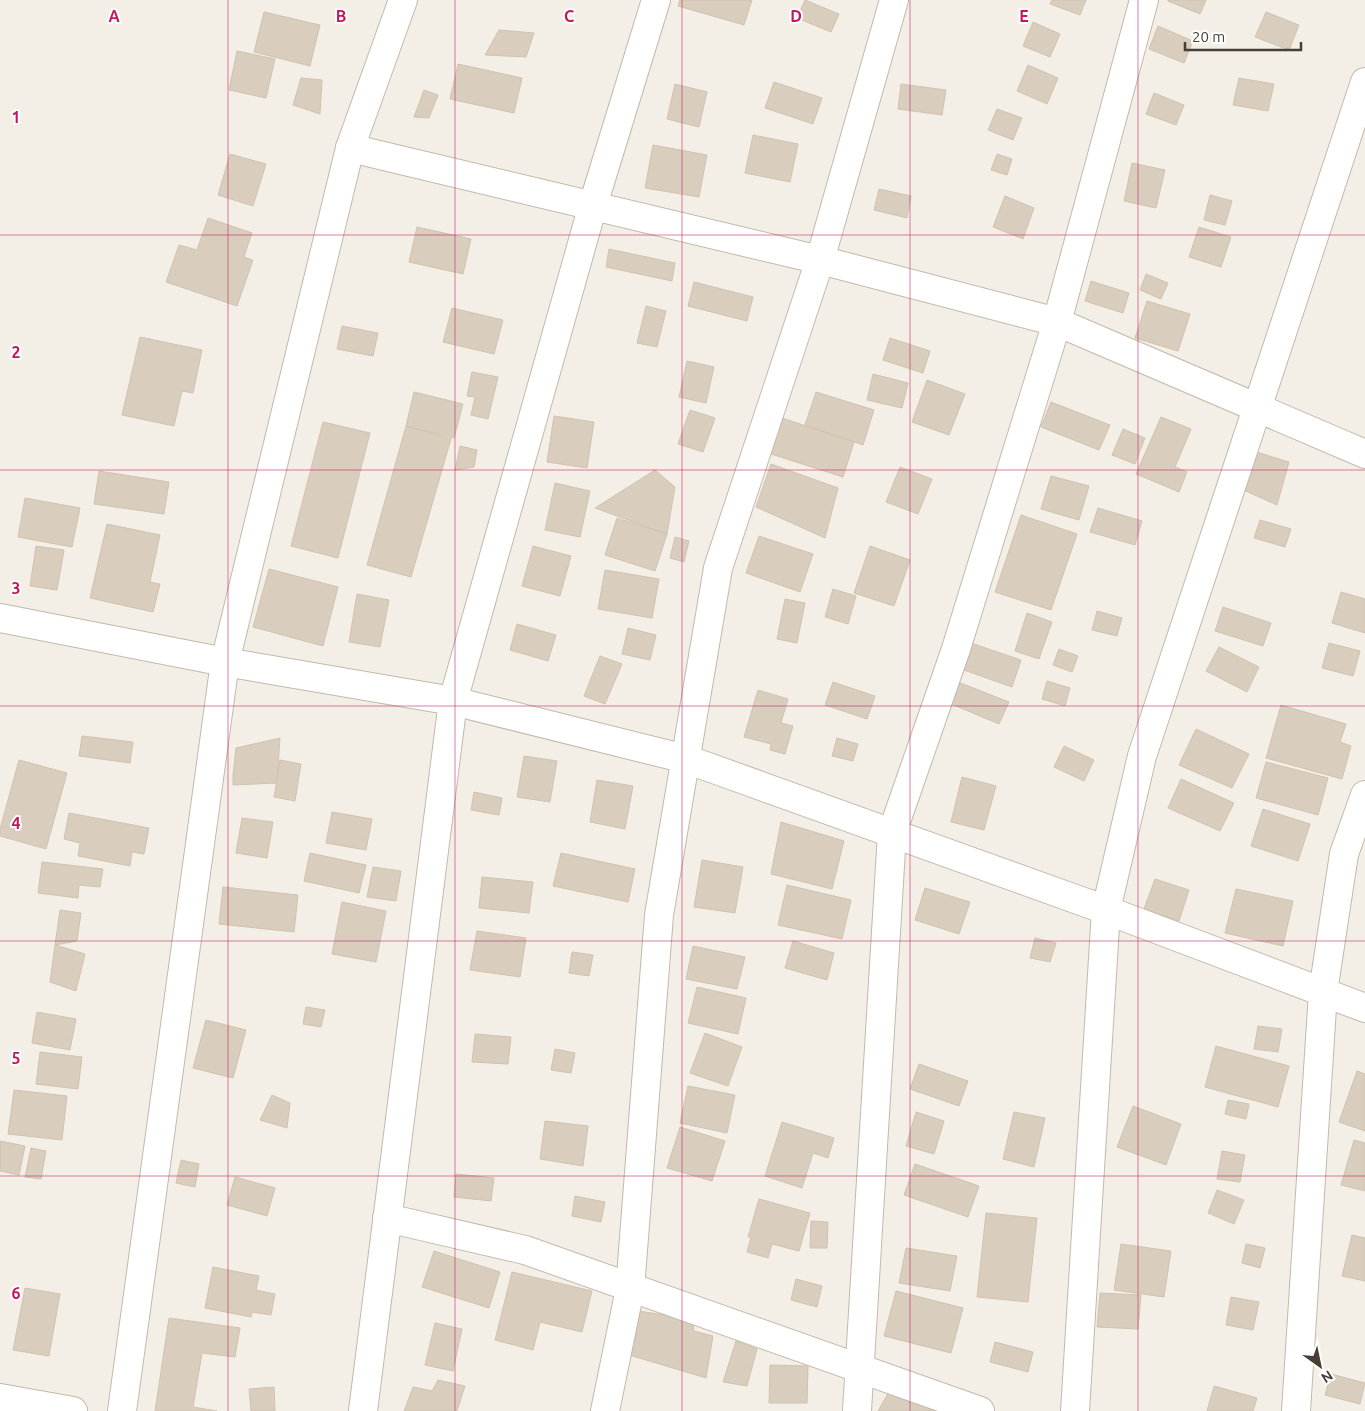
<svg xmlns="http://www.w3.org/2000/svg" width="1365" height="1411" viewBox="0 0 1365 1411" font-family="Ubuntu,sans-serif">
  <rect width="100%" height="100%" fill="#f4efe6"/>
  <g fill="#d9cdbe" stroke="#d1c2ae">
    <path d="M680,0h72l-8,25 -66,-19z"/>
    <path d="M805,0l34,14 -8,18 -34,-14z"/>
    <path d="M1052,0h34l-6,15 -30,-11z"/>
    <path d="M1168,0h38l-6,14 -32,-13z"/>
    <path d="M264,12l56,13 -10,41 -56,-14z"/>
    <path d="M1266,12l33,13 -10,25 -34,-13z"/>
    <path d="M1033,22l27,12 -10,23 -27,-11z"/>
    <path d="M1158,26l35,15 -9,22 -35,-14z"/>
    <path d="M499,30l35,3 -8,24 -41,-2z"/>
    <path d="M237,51l38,8 -9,39 -37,-8z"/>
    <path d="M458,64l64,14 -8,35 -64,-14z"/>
    <path d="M1028,65l30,13 -11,26 -30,-13z"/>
    <path d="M301,78l21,2 -2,34 -27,-9z"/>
    <path d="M1239,78l35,6 -6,27 -35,-6z"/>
    <path d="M774,82l48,16 -9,26 -48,-16z"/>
    <path d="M675,84l32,8 -8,35 -32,-8z"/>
    <path d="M901,84l45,6 -4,25 -44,-6z"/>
    <path d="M424,90l14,5 -9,23 -15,-1z"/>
    <path d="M1154,93l30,12 -8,20 -30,-11z"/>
    <path d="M997,109l25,9 -9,22 -25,-10z"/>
    <path d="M753,135l45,9 -8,38 -45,-9z"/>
    <path d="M653,145l54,10 -8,42 -54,-9z"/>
    <path d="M230,154l36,10 -13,42 -35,-11z"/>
    <path d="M997,154l15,5 -5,16 -16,-5z"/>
    <path d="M1132,163l33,7 -9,38 -32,-7z"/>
    <path d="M879,189l32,7 -4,22 -33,-8z"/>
    <path d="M1210,195l22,6 -7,24 -21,-5z"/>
    <path d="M1005,196l29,12 -11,31 -30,-12z"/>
    <path d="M208,218l44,15 -8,24 9,3 -16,46 -71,-24 13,-37 18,5z"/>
    <path d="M417,227l54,12 -8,35 -54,-12z"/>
    <path d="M1199,227l32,10 -10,30 -32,-10z"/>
    <path d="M609,249l66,14 -3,18 -66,-14z"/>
    <path d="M1146,274l22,9 -7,16 -21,-9z"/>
    <path d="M1091,281l38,12 -6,20 -38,-12z"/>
    <path d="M694,282l59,15 -6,24 -59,-15z"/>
    <path d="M1147,301l43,13 -12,37 -43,-13z"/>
    <path d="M646,306l20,5 -9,36 -20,-4z"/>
    <path d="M452,308l51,12 -9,34 -51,-12z"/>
    <path d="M342,326l36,7 -5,23 -36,-7z"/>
    <path d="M140,337l62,13 -9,43 -11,-2 -8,35 -52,-11z"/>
    <path d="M890,338l40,13 -7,22 -40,-13z"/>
    <path d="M687,361l27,6 -8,36 -27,-6z"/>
    <path d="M472,372l26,5 -10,42 -17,-4 4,-18 -8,-1z"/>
    <path d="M873,374l35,9 -6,25 -35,-8z"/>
    <path d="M927,380l38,14 -16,41 -37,-13z"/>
    <path d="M414,392l49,12 -9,34 -48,-12z"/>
    <path d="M816,392l58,18 -11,35 -58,-20z"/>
    <path d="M1051,402l59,23 -11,25 -58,-23z"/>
    <path d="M690,410l25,8 -12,34 -25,-8z"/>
    <path d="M554,416l40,6 -7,46 -40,-6z"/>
    <path d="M779,417l75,25 -11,35 -75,-24z"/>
    <path d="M1161,417l30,12 -16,38 12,5 -8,20 -43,-18z"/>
    <path d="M323,422l47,11 -32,125 -47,-12z"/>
    <path d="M406,426l45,13 -40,138 -44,-12z"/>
    <path d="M1123,429l22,9 -10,26 -23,-9z"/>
    <path d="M460,446l17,4 -3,17 -19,3z"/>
    <path d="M1253,451l36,11 -12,43 -38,-17z"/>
    <path d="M771,464l67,24 -13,50 -69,-31z"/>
    <path d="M900,467l32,12 -14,35 -32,-12z"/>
    <path d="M655,470l20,17 -8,47 -72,-26z"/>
    <path d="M99,471l70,11 -5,32 -70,-10z"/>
    <path d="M1051,476l38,10 -10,34 -38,-11z"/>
    <path d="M555,483l35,8 -10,46 -35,-7z"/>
    <path d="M25,498l55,10 -8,39 -54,-10z"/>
    <path d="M1098,508l44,13 -7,24 -45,-13z"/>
    <path d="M1021,515l56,19 -26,76 -56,-18z"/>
    <path d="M617,518l50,16 -12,37 -50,-16z"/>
    <path d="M1260,520l31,9 -6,18 -31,-9z"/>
    <path d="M107,524l53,11 -10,47 10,2 -7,28 -63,-14z"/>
    <path d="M759,536l54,18 -13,38 -54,-19z"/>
    <path d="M675,537l14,4 -5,21 -14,-4z"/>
    <path d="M36,546l28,4 -7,40 -27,-4z"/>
    <path d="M533,546l38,10 -11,40 -38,-10z"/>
    <path d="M870,546l40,14 -16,46 -40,-13z"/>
    <path d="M269,569l69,18 -15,59 -70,-19z"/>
    <path d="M605,570l54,9 -7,39 -54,-9z"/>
    <path d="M833,589l23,7 -8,28 -23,-7z"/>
    <path d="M1341,592l24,7v34l-33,-10z"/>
    <path d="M357,594l32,6 -9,47 -31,-5z"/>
    <path d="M785,599l20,4 -8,40 -20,-4z"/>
    <path d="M1223,607l48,16 -8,23 -48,-15z"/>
    <path d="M1097,611l25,7 -5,18 -25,-6z"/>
    <path d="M1027,613l25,9 -13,37 -24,-8z"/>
    <path d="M517,624l39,11 -8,26 -38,-11z"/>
    <path d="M628,628l28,7 -6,25 -28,-6z"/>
    <path d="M971,643l50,17 -9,27 -51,-18z"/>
    <path d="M1329,643l31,8 -7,25 -31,-8z"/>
    <path d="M1219,647l40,20 -12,25 -41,-21z"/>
    <path d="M1059,649l19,7 -6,16 -19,-7z"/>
    <path d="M600,656l22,8 -17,40 -21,-8z"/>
    <path d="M1047,681l23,7 -5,18 -23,-7z"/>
    <path d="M833,682l42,14 -8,23 -42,-14z"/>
    <path d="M958,682l51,20 -10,22 -50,-21z"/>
    <path d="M758,690l30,9 -7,24 12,3 -8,28 -15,-4 1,-6 -27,-7z"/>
    <path d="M1281,705l65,19 -6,18 11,4 -9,33 -76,-21z"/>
    <path d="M1196,729l53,25 -17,34 -53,-23z"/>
    <path d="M82,736l51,6 -3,21 -51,-7z"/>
    <path d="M280,738l-3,45 -44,2v-10l3,-27z"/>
    <path d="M837,738l21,6 -5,17 -21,-5z"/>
    <path d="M1064,746l30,14 -10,21 -30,-14z"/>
    <path d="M524,756l33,5 -7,41 -33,-5z"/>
    <path d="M19,760l48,13 -21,76 -46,-13v-7z"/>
    <path d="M280,760l21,4 -6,37 -21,-4z"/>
    <path d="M1266,762l62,16 -10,37 -62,-17z"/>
    <path d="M962,777l34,9 -12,44 -33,-8z"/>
    <path d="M1181,779l53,24 -14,28 -52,-23z"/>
    <path d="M597,780l36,6 -8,43 -35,-7z"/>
    <path d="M474,792l28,6 -3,17 -28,-5z"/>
    <path d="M1263,809l47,15 -12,37 -47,-15z"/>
    <path d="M332,812l40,7 -6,31 -40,-7z"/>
    <path d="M69,813l80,15 -5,26 -12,-2 -2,14 -52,-10 2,-13 -16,-4z"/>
    <path d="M242,818l31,4 -6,36 -31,-5z"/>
    <path d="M781,822l63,19 -12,48 -61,-15z"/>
    <path d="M310,853l56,12 -7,28 -55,-12z"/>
    <path d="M561,853l74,16 -7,33 -75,-16z"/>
    <path d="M702,860l41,7 -8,46 -41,-6z"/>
    <path d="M42,862l61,7 -3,18 -21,-2 -1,13 -40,-5z"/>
    <path d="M373,867l28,4 -5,30 -29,-4z"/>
    <path d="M482,877l51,5 -4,31 -50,-5z"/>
    <path d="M1155,879l34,11 -10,31 -35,-12z"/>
    <path d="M787,885l64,15 -9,39 -64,-14z"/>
    <path d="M223,887l75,8 -4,37 -75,-8z"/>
    <path d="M925,888l45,14 -11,32 -44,-14z"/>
    <path d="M1236,889l57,12 -10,45 -58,-13z"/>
    <path d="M342,902l44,9 -10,51 -44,-8z"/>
    <path d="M60,910l21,3 -4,28 -22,4z"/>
    <path d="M477,931l49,7 -6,39 -50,-7z"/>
    <path d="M1035,938l21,5 -6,19 -20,-4z"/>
    <path d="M793,941l41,12 -7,27 -42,-12z"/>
    <path d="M55,945l30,9 -9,37 -26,-9z"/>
    <path d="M693,946l52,11 -8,32 -51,-10z"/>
    <path d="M572,952l21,3 -4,21 -20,-3z"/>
    <path d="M697,987l49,11 -8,36 -50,-11z"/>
    <path d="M306,1007l19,3 -4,17 -18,-3z"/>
    <path d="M37,1012l39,7 -6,31 -38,-7z"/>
    <path d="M206,1020l40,10 -13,48 -40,-10z"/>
    <path d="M1258,1026l24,3 -4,23 -24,-3z"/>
    <path d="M705,1033l37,14 -14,39 -38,-13z"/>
    <path d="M475,1034l36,3 -3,27 -36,-2z"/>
    <path d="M1216,1046l73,20 -11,41 -73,-20z"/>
    <path d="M555,1049l20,4 -4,20 -20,-3z"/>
    <path d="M40,1052l42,5 -4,32 -42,-5z"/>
    <path d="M919,1064l49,17 -9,25 -49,-17z"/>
    <path d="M1357,1071l8,3v57l-26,-9z"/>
    <path d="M688,1086l47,9 -8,38 -47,-10z"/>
    <path d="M14,1090l53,6 -5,44 -54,-6z"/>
    <path d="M272,1095l18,8 -3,25 -27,-8z"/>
    <path d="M1228,1100l21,4 -3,15 -21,-5z"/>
    <path d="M1133,1106l48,18 -15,41 -49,-18z"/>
    <path d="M916,1112l28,9 -10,33 -28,-8z"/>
    <path d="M1014,1112l31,6 -11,49 -31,-8z"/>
    <path d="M545,1121l43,5 -5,40 -43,-7z"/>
    <path d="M782,1122l52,16 -6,20 -15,-5 -11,35 -37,-12z"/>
    <path d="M680,1127l45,14 -13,40 -45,-13z"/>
    <path d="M1354,1140l11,3v48l-24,-6z"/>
    <path d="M0,1141l25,5 -6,29 -19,-4z"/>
    <path d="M31,1148l15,3 -5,28 -16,-2z"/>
    <path d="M1222,1151l23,4 -5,27 -23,-3z"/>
    <path d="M181,1160l18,4 -4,23 -19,-4z"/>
    <path d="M915,1164l64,22 -11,31 -64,-22z"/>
    <path d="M456,1174l38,4 -3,23 -37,-4z"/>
    <path d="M235,1177l40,11 -8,28 -40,-11z"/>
    <path d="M1217,1190l27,10 -10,24 -26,-11z"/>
    <path d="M575,1196l30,6 -4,20 -29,-6z"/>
    <path d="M759,1199l51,14 -11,38 -27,-7 -4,14 -21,-6 4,-15h-3z"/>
    <path d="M986,1213l51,5 -9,84 -51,-5z"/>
    <path d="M811,1221l17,1 -1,26h-17z"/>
    <path d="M1352,1235l13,3v43l-23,-5z"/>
    <path d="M1121,1244l50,7 -7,46 -50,-7z"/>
    <path d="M1246,1244l19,4 -5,20 -18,-5z"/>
    <path d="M906,1248l51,8 -7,35 -51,-8z"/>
    <path d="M434,1251l66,21 -11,36 -67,-21z"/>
    <path d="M213,1267l46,9 -3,14 19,4 -4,21 -19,-3 -1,5 -46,-9z"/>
    <path d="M512,1272l80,19 -10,41 -42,-10 -7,28 -38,-10z"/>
    <path d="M796,1279l26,7 -5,21 -26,-7z"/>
    <path d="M25,1288l35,6 -11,62 -36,-6z"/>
    <path d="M896,1291l67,17 -12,45 -67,-17z"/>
    <path d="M1100,1293l41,2 -3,34 -41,-2z"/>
    <path d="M1231,1297l28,5 -6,28 -27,-5z"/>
    <path d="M638,1311l54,8 2,12 19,5 -7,42 -80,-24z"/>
    <path d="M169,1318l71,10 -5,29 -33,-4 -9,54 24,4h-62z"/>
    <path d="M435,1323l27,6 -9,42 -28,-6z"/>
    <path d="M736,1341l21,8 -10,37 -24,-4z"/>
    <path d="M995,1342l38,10 -5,20 -38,-10z"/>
    <path d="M770,1365l38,1 -1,37h-38z"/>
    <path d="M1331,1374l34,9 -5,21 -35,-9z"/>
    <path d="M438,1380l27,6 -8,25h-53l9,-24 19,4z"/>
    <path d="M1214,1386l43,12 -4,13h-46z"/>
    <path d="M274,1387l1,24h-24l-2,-22z"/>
    <path d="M890,1390l59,21h-71z"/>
  </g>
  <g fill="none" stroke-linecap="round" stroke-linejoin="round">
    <g stroke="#c2b9ab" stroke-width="30">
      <g id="minor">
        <path d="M350,148l470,112 237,62 308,132"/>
        <path d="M0,618l225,44 228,39 233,58 420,151 259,98"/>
        <path d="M387,1218l138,32 455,161"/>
        <path d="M0,1398l73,13"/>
        <path d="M122,1411l103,-749 125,-514 53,-148"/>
        <path d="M363,1411l90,-710 140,-496 63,-205"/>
        <path d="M605,1411l25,-122 29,-374 59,-347 102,-308 74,-260"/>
        <path d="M857,1411l35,-578 64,-184 101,-327 87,-322"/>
        <path d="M1075,1411l31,-501 36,-154 223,-674"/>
        <path d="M1296,1411l27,-419 21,-138 21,-59"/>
      </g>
    </g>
    <use href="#minor" stroke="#fff" stroke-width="28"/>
  </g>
  <path fill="none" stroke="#c2185b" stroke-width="1" stroke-opacity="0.55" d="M228,0v1411M455,0v1411M682,0v1411M910,0v1411M1138,0v1411M0,235h1365M0,470h1365M0,706h1365M0,941h1365M0,1176h1365"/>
  <g font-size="16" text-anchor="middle" font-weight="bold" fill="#c2185b" stroke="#fff" stroke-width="4" stroke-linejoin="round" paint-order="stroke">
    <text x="114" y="22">A</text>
    <text x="341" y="22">B</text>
    <text x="569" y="22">C</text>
    <text x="796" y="22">D</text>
    <text x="1024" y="22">E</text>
    <text x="16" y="123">1</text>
    <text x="16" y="358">2</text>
    <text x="16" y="594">3</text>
    <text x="16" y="829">4</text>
    <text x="16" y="1064">5</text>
    <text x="16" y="1299">6</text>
  </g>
  <g transform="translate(1320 1366) rotate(147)" stroke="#ffffff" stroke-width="4" paint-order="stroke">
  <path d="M0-4L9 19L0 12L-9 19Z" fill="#473f35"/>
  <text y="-8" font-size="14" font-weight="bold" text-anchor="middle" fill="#473f35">N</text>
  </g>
  <path d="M1185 42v8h116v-8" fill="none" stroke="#473f35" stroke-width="2.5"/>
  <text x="1192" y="42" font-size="15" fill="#473f35" stroke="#ffffff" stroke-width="4" paint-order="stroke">20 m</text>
</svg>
